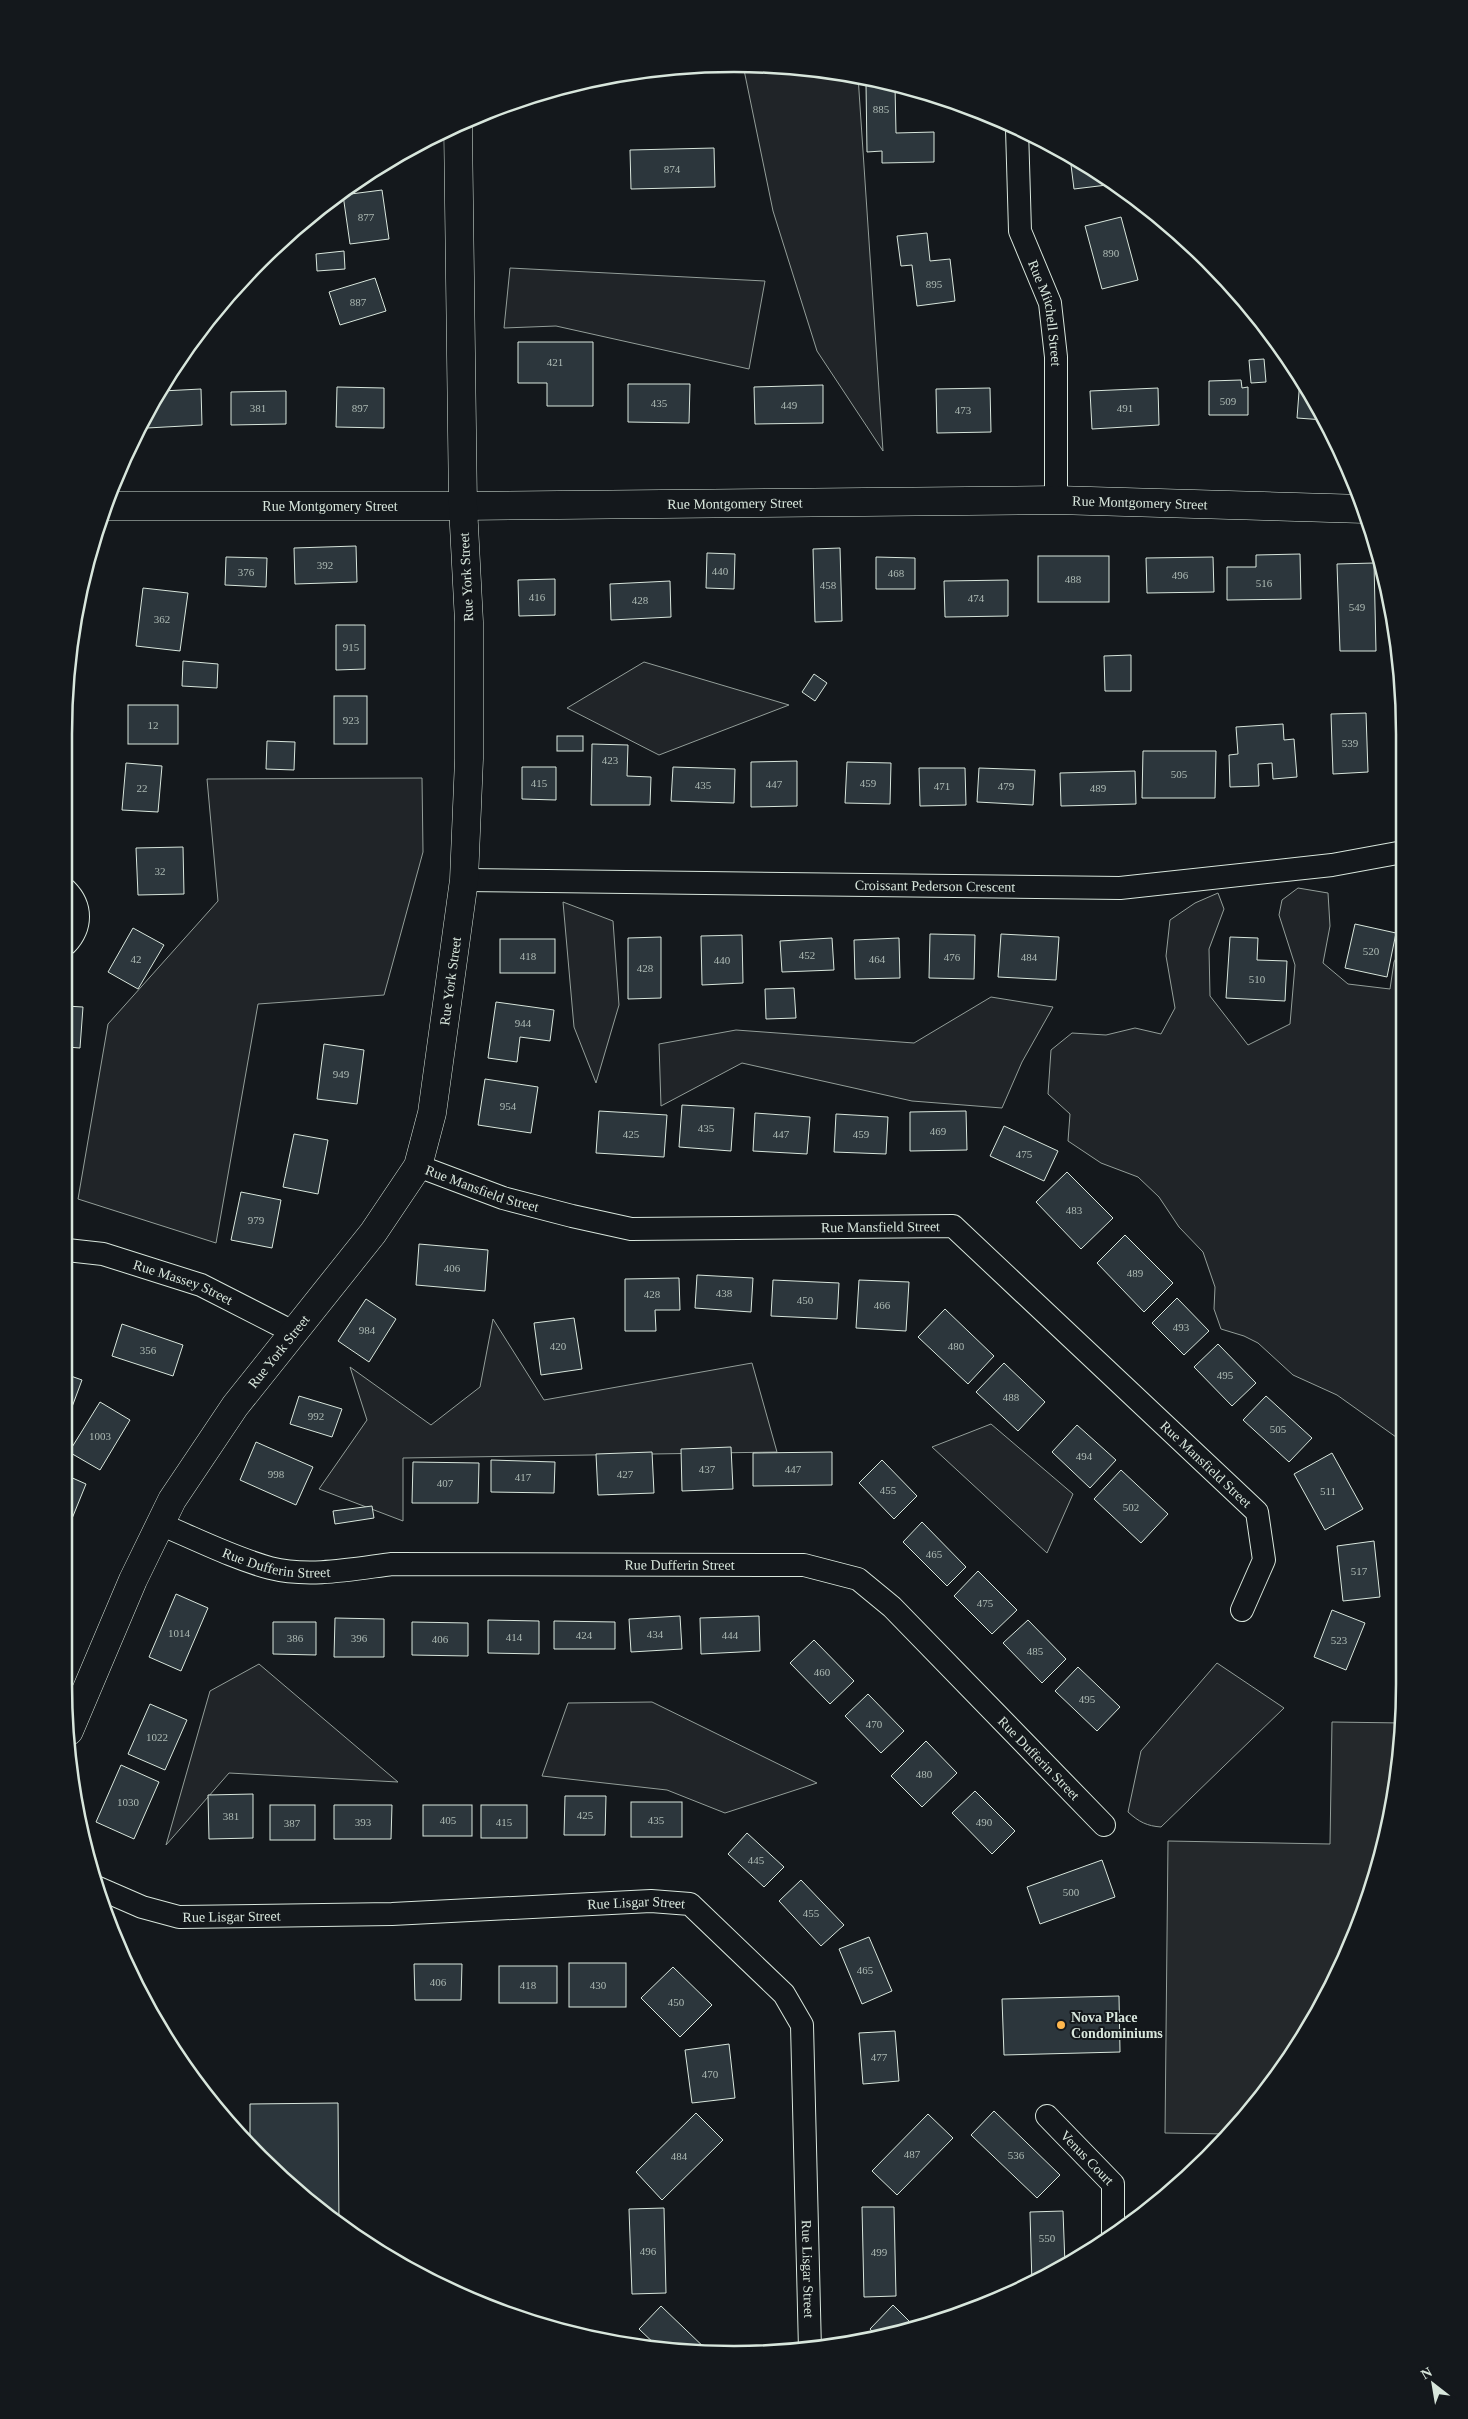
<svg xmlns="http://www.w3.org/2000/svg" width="1468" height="2419" viewBox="0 0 1468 2419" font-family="Georgia,serif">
  <rect width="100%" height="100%" fill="#14181c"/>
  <g fill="#202428" stroke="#939e99">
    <path d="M743,65l115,11 25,375 -66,-100 -44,-140z"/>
    <path d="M510,268l255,13 -16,88 -193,-43 -52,2z"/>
    <path d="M644,662l145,43 -130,50 -92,-47z"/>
    <path d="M422,778l1,74 -39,143 -126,9 -42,239 -138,-44 30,-175 110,-123 -11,-122z"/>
    <path d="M1298,888l30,5 2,33 -7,37 25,21 42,5 4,-27 9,-17v497l-66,-47 -44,-20 -35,-32 -14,-7 -23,-7 -7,-20 1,-22 -12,-35 -24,-25 -20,-30 -21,-20 -37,-14 -33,-22 2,-27 -22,-20 3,-44 21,-17 34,2 29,-7 26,6 14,-26 -9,-52 4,-36 25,-17 23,-10 6,16 -15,40 1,47 38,49 42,-21 5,-59 -16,-50 3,-15z"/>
    <path d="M563,902l50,19 6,84 -23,78 -22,-56z"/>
    <path d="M991,997l62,10 -31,55 -20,46 -90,-7 -170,-38 -81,43 -2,-62 77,-14 178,13z"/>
    <path d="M493,1319l51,81 208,-37 25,89 -374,6v63l-84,-32 48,-69 -17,-53 81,58 49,-38z"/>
    <path d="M991,1424l82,70 -26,59 -115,-106z"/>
    <path d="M1217,1663l67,45 -123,119c-14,-1 -22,-5 -33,-15l13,-61z"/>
    <path d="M259,1664l139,118 -169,-9 -63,72 44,-154z"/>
    <path d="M652,1702l165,81 -92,30 -58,-23 -125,-14 26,-73z"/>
  </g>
  <path fill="#24282b" stroke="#939e99" d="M1332,1722l71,1 -34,178 -78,157 -62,76 -64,-1 3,-292 162,3z"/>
  <g fill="#2c363c" stroke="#d8e6dc">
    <path d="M886,83l9,3 1,47 38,-1v30l-52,1v-12l-15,1 -1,-68z"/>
    <path d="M714,148l1,39 -84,2 -1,-39z"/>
    <path d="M1070,157l36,20 1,8 -33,4z"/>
    <path d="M382,190l7,49 -39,5 -7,-49z"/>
    <path d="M1121,217l17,63 -36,9 -17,-63z"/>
    <path d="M927,233l3,28 20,-2 5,42 -38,5 -5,-41 -11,1 -4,-30z"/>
    <path d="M344,251l1,18 -28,2 -1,-17z"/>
    <path d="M375,278l11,33 -46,14 -11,-33z"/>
    <path d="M518,342h75v64h-46v-23h-29z"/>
    <path d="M1264,359l2,23 -15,1 -2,-23z"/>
    <path d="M1300,379l15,20 9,21 -27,-2z"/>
    <path d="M1241,380l1,8 6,-1v28h-39v-34z"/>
    <path d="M628,384h62l-1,39 -61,-1z"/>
    <path d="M823,385v38l-68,1 -1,-37z"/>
    <path d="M337,387l47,1v40l-48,-1z"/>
    <path d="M990,388l1,44 -54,1 -1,-44z"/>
    <path d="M1158,388l1,37 -67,4 -2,-38z"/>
    <path d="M201,389l1,36 -55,3v-6l15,-31z"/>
    <path d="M286,391v33l-55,1v-33z"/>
    <path d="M356,546l1,36 -62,2 -1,-36z"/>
    <path d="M840,548l2,73 -27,1 -2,-73z"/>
    <path d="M707,553l28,1 -1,35 -28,-1z"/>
    <path d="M1300,554l1,45 -74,1v-33h29v-12z"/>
    <rect x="1038" y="556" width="71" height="46"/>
    <path d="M226,557l41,1 -1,29 -41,-2z"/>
    <path d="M876,557l39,1v31h-39z"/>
    <path d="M1213,557l1,35 -67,1 -1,-35z"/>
    <path d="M1374,563l2,88h-36l-3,-87z"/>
    <path d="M555,579v36l-36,1 -1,-36z"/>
    <path d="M1008,580v36l-63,1 -1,-36z"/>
    <path d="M670,581l1,36 -60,3 -1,-36z"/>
    <path d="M143,588l45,5 -8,58 -44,-5z"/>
    <path d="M336,625h29v44l-29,1z"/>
    <path d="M1131,655v36h-26l-1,-35z"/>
    <path d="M183,661l35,3 -1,24 -35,-2z"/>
    <path d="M814,674l13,9 -12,18 -13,-9z"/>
    <rect x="334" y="696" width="33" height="48"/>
    <rect x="128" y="705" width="50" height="39"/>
    <path d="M1366,713l2,59 -35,2 -2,-60z"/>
    <path d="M1283,724l1,16 10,-1 3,38 -24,2 -1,-16 -14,1 1,22 -29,1 -1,-32 9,-1 -2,-27z"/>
    <rect x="557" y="736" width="26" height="15"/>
    <path d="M267,741l28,1 -1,28 -28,-1z"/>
    <path d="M592,744l36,1 -1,31 24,1 -1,28h-59z"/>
    <path d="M1143,751h73l-1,47h-73z"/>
    <path d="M797,761v45l-46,1v-45z"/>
    <path d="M847,762l44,1 -1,41 -45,-1z"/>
    <path d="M126,763l36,3 -4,46 -36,-2z"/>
    <path d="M522,767h34v33l-34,-1z"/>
    <path d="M673,767l62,2 -1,34 -63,-2z"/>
    <path d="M919,768h46l1,37 -46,1z"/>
    <path d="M979,768l56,2 -2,35 -56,-3z"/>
    <path d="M1135,771l1,33 -75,2 -1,-33z"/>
    <path d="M183,847l1,47 -46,1 -2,-47z"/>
    <path d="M1355,924l41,9 -9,44 -42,-9z"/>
    <path d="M133,928l31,17 -26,44 -30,-17z"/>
    <path d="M930,934l45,1 -1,44 -45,-1z"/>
    <path d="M1001,934l58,3 -3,43 -58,-3z"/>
    <path d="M742,935l1,48 -41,2 -1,-49z"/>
    <path d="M661,937v61l-33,1v-61z"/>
    <path d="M1230,937l28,1 -1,22 30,1 -2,40 -59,-3z"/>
    <path d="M832,938l2,32 -52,2 -2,-31z"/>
    <path d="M899,938l1,40 -45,1 -1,-39z"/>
    <rect x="500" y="939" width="55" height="34"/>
    <path d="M794,988l2,30 -30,1 -1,-30z"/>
    <path d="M496,1002l58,8 -4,31 -30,-4 -3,25 -29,-4z"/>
    <path d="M66,1006l17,1 -3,41 -13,-1z"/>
    <path d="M324,1044l40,6 -7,54 -40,-5z"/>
    <path d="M485,1079l53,8 -7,46 -53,-8z"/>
    <path d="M682,1105l52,3 -3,43 -52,-4z"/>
    <path d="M599,1111l68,4 -3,42 -68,-4z"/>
    <path d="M966,1111l1,39 -57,1v-39z"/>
    <path d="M755,1113l55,4 -3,37 -54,-3z"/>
    <path d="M836,1114l52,3 -2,37 -52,-2z"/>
    <path d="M1004,1126l54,25 -14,30 -54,-25z"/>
    <path d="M294,1134l34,6 -10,54 -35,-7z"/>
    <path d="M1067,1172l46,46 -32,31 -45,-47z"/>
    <path d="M241,1192l40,8 -9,48 -41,-8z"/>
    <path d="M1125,1235l48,48 -29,29 -47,-49z"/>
    <path d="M419,1244l69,6 -3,41 -69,-6z"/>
    <path d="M697,1275l56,3 -2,34 -56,-4z"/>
    <path d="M679,1278l1,32h-25l1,21h-31v-52z"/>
    <path d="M773,1280l66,3 -2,36 -66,-3z"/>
    <path d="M859,1280l50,2 -3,49 -50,-3z"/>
    <path d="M1177,1298l32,33 -25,24 -32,-32z"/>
    <path d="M366,1299l30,20 -27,43 -31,-21z"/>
    <path d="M945,1309l49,47 -26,28 -50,-47z"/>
    <path d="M574,1318l8,51 -41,6 -7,-52z"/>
    <path d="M122,1324l61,21 -10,31 -61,-20z"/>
    <path d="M1218,1344l38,39 -24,23 -38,-39z"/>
    <path d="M1004,1363l41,39 -27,29 -42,-39z"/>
    <path d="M68,1375l14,5 -10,27 -4,-2z"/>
    <path d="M299,1396l43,13 -10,28 -42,-13z"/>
    <path d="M1266,1396l46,42 -23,24 -46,-42z"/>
    <path d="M100,1402l30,18 -30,50 -31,-18z"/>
    <path d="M1077,1425l39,35 -26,28 -38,-36z"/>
    <path d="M256,1442l57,25 -17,38 -56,-25z"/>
    <path d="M731,1447l2,42 -51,2 -1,-42z"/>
    <path d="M652,1452l2,41 -56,2 -2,-41z"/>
    <path d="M832,1452v33l-79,1v-33z"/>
    <path d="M1332,1453l31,56 -38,21 -31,-56z"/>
    <path d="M491,1460l64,2 -1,31 -63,-1z"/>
    <path d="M882,1460l35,36 -23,23 -35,-36z"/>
    <path d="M413,1462l66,1 -1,40h-66z"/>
    <path d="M1121,1470l47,44 -27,29 -47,-44z"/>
    <path d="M68,1476l18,8 -17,42z"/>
    <path d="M372,1506l2,12 -39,6 -2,-13z"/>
    <path d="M922,1522l44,45 -19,19 -44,-44z"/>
    <path d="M1374,1541l6,56 -37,4 -6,-55z"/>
    <path d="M978,1571l39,39 -25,24 -38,-38z"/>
    <path d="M176,1594l32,14 -27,63 -32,-14z"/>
    <path d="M1332,1610l33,13 -19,47 -32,-13z"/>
    <path d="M680,1616l2,33 -51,3 -2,-33z"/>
    <path d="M759,1616l1,35 -59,3 -1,-36z"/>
    <path d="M335,1618l49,1v38h-50z"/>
    <path d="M488,1620l51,1v33l-51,-1z"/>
    <path d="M1028,1620l38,39 -24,24 -39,-40z"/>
    <path d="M554,1621l61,1v27h-61z"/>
    <path d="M273,1622h43v33l-43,-1z"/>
    <path d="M412,1622l56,1v33l-56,-1z"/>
    <path d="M814,1640l40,41 -24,23 -40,-41z"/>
    <path d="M1078,1667l42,40 -23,24 -42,-40z"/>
    <path d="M868,1694l36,37 -23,22 -36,-37z"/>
    <path d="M150,1704l37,16 -22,50 -37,-16z"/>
    <path d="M926,1741l31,32 -35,34 -31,-31z"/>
    <path d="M121,1765l38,17 -25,57 -38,-17z"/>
    <path d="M975,1791l40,40 -23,23 -40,-41z"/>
    <path d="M253,1794v44l-44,1 -1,-44z"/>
    <path d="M565,1796h41l-1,39h-41z"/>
    <rect x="631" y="1802" width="51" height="35"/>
    <rect x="270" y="1805" width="45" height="35"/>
    <path d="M334,1805h58l-1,34h-57z"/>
    <rect x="423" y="1805" width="49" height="31"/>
    <rect x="481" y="1805" width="46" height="33"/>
    <path d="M747,1833l37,34 -20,20 -36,-33z"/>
    <path d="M1102,1860l13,37 -75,27 -13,-37z"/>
    <path d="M801,1880l43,45 -23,21 -42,-45z"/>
    <path d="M869,1937l23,54 -30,13 -23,-55z"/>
    <rect x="569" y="1963" width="57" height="44"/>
    <path d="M414,1964h48l-1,36h-46z"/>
    <rect x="499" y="1966" width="58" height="37"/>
    <path d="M673,1967l39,38 -32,32 -39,-39z"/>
    <path d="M1119,1996l1,56 -116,3 -2,-56z"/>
    <path d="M895,2031l4,50 -36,3 -4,-51z"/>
    <path d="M729,2044l6,54 -43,5 -7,-53z"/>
    <path d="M338,2103l1,121 -79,-65 -10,-12v-43z"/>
    <path d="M994,2111l66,64 -23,23 -66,-63z"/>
    <path d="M696,2113l27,27 -61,60 -26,-28z"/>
    <path d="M928,2114l25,24 -56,57 -25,-24z"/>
    <path d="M862,2207h32l2,89 -32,1z"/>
    <path d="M664,2208l2,85 -34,1 -3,-85z"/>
    <path d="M1063,2211l2,54 -33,20 -2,-73z"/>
    <path d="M893,2305l23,23 -39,9 -7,-8z"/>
    <path d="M661,2306l49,47 -51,-5 -20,-19z"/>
  </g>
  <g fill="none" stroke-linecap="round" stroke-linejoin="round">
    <g stroke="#d8e6dc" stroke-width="24">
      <g id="street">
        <path id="s1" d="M1017,129l3,102 30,72 6,54v143"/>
        <path id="s2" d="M464,880l656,8 212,-23 71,-13"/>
        <path d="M66,890c16,16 16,37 0,54"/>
        <path id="s3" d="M418,1166l85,32 69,18 59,13 322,-3 304,286 7,48 -22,50"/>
        <path id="s4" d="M67,1250l36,4 98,31 92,47"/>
        <path id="s5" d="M160,1524c36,15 73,34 110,44 39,10 83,1 122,-4l412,1 54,14 34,28 212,218"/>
        <path id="s6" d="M96,1887l46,20 37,10 213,-3 259,-13 39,3 94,90 18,31 8,325"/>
        <path id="s7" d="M1047,2116l66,68v51"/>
      </g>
    </g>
    <g stroke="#d8e6dc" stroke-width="29">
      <g id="secondary">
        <path id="s8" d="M105,506h358l593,-6 308,9"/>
        <path id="s9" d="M69,1731l64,-151 39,-80 63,-94 138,-173 45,-67 14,-53 32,-233 5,-121v-137l-6,-116 -5,-381"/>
      </g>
    </g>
    <use href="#street" stroke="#14181c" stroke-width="22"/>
    <use href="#secondary" stroke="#14181c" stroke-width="28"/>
  </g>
  <circle fill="#ffb74d" stroke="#14181c" stroke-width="2" cx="1061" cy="2025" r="5"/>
  <g text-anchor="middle" stroke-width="4" stroke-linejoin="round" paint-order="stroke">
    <g font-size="11" fill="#adbab4">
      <text x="881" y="113">885</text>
      <text x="672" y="173">874</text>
      <text x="366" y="221">877</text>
      <text x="1111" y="257">890</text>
      <text x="934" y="288">895</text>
      <text x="358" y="306">887</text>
      <text x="555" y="366">421</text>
      <text x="1228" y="405">509</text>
      <text x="659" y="407">435</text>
      <text x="789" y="409">449</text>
      <text x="258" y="412">381</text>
      <text x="360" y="412">897</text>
      <text x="1125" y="412">491</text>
      <text x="963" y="414">473</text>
      <text x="325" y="569">392</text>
      <text x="720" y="575">440</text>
      <text x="246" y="576">376</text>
      <text x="896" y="577">468</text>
      <text x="1180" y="579">496</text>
      <text x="1073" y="583">488</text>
      <text x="1264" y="587">516</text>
      <text x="828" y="589">458</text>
      <text x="537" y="601">416</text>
      <text x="976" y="602">474</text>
      <text x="640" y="604">428</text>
      <text x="1357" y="611">549</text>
      <text x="162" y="623">362</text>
      <text x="351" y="651">915</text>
      <text x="351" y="724">923</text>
      <text x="153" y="729">12</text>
      <text x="1350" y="747">539</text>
      <text x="610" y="764">423</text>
      <text x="1179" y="778">505</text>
      <text x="539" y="787">415</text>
      <text x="868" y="787">459</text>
      <text x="774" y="788">447</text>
      <text x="703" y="789">435</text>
      <text x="942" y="790">471</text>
      <text x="1006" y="790">479</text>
      <text x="142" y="792">22</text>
      <text x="1098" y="792">489</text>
      <text x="160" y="875">32</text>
      <text x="1371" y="955">520</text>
      <text x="807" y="959">452</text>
      <text x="528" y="960">418</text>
      <text x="952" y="961">476</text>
      <text x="1029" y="961">484</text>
      <text x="136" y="963">42</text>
      <text x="877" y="963">464</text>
      <text x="722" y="964">440</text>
      <text x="645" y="972">428</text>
      <text x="1257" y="983">510</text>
      <text x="523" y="1027">944</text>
      <text x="341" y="1078">949</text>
      <text x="508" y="1110">954</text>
      <text x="706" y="1132">435</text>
      <text x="938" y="1135">469</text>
      <text x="631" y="1138">425</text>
      <text x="781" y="1138">447</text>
      <text x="861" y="1138">459</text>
      <text x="1024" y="1158">475</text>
      <text x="1074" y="1214">483</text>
      <text x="256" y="1224">979</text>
      <text x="452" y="1272">406</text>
      <text x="1135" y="1277">489</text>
      <text x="724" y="1297">438</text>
      <text x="652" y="1298">428</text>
      <text x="805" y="1304">450</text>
      <text x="882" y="1309">466</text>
      <text x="1181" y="1331">493</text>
      <text x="367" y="1334">984</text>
      <text x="558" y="1350">420</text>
      <text x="956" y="1350">480</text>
      <text x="148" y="1354">356</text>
      <text x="1225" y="1379">495</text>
      <text x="1011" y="1401">488</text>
      <text x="316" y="1420">992</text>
      <text x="1278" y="1433">505</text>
      <text x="100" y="1440">1003</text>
      <text x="1084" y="1460">494</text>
      <text x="707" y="1473">437</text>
      <text x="793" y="1473">447</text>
      <text x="276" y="1478">998</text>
      <text x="625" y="1478">427</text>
      <text x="523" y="1481">417</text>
      <text x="445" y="1487">407</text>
      <text x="888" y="1494">455</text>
      <text x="1328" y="1495">511</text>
      <text x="1131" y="1511">502</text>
      <text x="934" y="1558">465</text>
      <text x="1359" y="1575">517</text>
      <text x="985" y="1607">475</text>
      <text x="179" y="1637">1014</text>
      <text x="655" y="1638">434</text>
      <text x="584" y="1639">424</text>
      <text x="730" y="1639">444</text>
      <text x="514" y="1641">414</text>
      <text x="295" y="1642">386</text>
      <text x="359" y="1642">396</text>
      <text x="440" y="1643">406</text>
      <text x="1339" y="1644">523</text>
      <text x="1035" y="1655">485</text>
      <text x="822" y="1676">460</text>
      <text x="1087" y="1703">495</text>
      <text x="874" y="1728">470</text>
      <text x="157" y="1741">1022</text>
      <text x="924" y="1778">480</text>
      <text x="128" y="1806">1030</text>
      <text x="585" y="1819">425</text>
      <text x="231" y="1820">381</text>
      <text x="448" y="1824">405</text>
      <text x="656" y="1824">435</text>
      <text x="363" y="1826">393</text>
      <text x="504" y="1826">415</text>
      <text x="984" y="1826">490</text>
      <text x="292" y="1827">387</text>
      <text x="756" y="1864">445</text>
      <text x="1071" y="1896">500</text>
      <text x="811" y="1917">455</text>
      <text x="865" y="1974">465</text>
      <text x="438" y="1986">406</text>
      <text x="528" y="1989">418</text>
      <text x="598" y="1989">430</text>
      <text x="676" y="2006">450</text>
      <text x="879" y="2061">477</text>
      <text x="710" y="2078">470</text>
      <text x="912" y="2158">487</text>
      <text x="1016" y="2159">536</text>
      <text x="679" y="2160">484</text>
      <text x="1047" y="2242">550</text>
      <text x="648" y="2255">496</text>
      <text x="879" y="2256">499</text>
    </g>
    <g font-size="14" fill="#d8e6dc" stroke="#14181c">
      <text dy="5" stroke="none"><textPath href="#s1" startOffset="189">Rue Mitchell Street</textPath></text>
      <text dy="5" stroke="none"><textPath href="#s8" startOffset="1035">Rue Montgomery Street</textPath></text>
      <text dy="5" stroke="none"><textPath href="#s8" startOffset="630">Rue Montgomery Street</textPath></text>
      <text dy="5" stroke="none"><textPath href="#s8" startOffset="225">Rue Montgomery Street</textPath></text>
      <text transform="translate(466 577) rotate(-93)" y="5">Rue York Street</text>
      <text dy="5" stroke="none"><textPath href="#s2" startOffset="471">Croissant Pederson Crescent</textPath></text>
      <text dy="5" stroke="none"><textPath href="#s9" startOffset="856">Rue York Street</textPath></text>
      <text dy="5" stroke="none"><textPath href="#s3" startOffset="68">Rue Mansfield Street</textPath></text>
      <text dy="5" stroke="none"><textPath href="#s3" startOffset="472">Rue Mansfield Street</textPath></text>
      <text dy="5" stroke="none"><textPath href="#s4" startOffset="121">Rue Massey Street</textPath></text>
      <text dy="5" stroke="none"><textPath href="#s9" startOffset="436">Rue York Street</textPath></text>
      <text dy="5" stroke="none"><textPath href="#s3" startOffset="892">Rue Mansfield Street</textPath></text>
      <text dy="5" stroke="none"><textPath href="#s5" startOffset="124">Rue Dufferin Street</textPath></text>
      <text dy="5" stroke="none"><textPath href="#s5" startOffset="529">Rue Dufferin Street</textPath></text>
      <text dy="5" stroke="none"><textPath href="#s5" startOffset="964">Rue Dufferin Street</textPath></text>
      <text dy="5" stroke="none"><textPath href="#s6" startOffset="546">Rue Lisgar Street</textPath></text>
      <text dy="5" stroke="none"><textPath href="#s6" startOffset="141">Rue Lisgar Street</textPath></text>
      <text dy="5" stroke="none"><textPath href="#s7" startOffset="58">Venus Court</textPath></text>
      <text dy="5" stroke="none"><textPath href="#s6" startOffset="1010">Rue Lisgar Street</textPath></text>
    </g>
    <g font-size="14" font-weight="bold" fill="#d8e6dc" stroke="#14181c" text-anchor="start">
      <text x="1071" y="2022">Nova Place<tspan x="1071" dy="16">Condominiums</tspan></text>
    </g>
  </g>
  <path d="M0 0H1468V2419H0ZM734 72H734A662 662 0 0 1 1396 734V1684A662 662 0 0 1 734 2346H734A662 662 0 0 1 72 1684V734A662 662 0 0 1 734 72Z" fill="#14181c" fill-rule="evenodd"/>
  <path fill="none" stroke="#d8e6dc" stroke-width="2.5" d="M734 72H734A662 662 0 0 1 1396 734V1684A662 662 0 0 1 734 2346H734A662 662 0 0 1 72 1684V734A662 662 0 0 1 734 72Z"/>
  <g transform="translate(1433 2384) rotate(329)" stroke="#14181c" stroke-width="4" paint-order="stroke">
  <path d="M0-4L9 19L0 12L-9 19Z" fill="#d8e6dc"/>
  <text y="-8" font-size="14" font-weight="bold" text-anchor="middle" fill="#d8e6dc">N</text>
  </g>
</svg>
